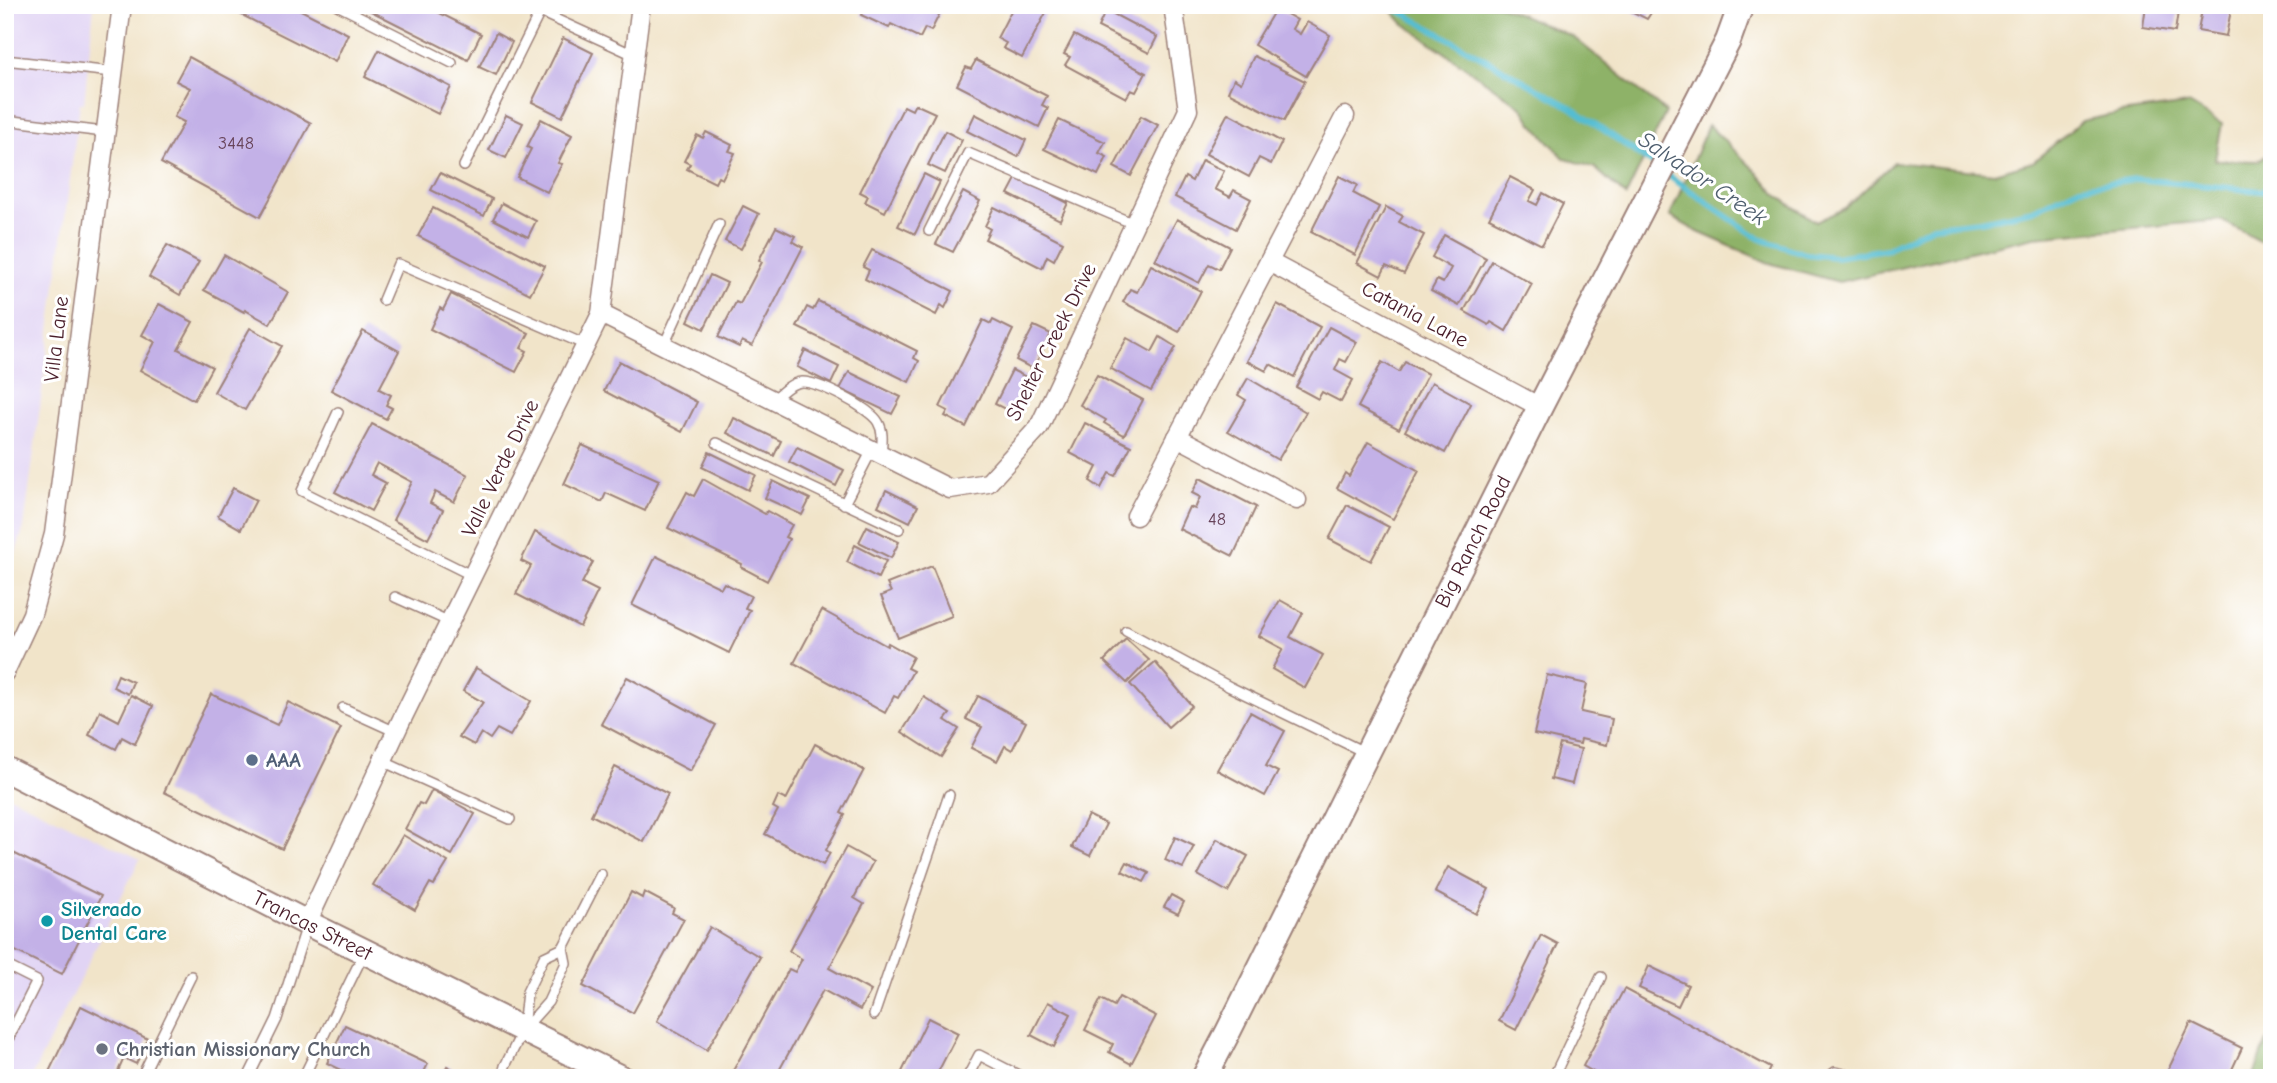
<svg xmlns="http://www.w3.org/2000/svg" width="2277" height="1083" viewBox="0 0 2277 1083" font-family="'Comic Neue',sans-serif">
  <rect width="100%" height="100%" fill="#fff"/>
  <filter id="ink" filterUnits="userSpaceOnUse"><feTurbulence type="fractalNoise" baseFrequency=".0143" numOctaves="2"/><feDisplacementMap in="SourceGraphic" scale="14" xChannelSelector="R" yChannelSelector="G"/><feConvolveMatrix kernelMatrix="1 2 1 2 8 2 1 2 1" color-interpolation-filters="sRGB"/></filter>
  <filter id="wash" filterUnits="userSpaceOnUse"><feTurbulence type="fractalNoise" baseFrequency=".00686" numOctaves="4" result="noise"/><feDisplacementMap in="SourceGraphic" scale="28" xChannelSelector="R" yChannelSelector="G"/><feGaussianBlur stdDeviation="1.57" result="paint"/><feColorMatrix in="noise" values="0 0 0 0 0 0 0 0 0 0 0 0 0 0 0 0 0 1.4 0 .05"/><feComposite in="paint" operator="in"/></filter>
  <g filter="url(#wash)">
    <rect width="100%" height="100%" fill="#f1e4c9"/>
    <g fill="#e1d4f4">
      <path d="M5,5h89l-10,98h-4l-56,424 -19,58z"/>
      <path d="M5,794l135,65 -109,219h-26z"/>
    </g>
    <g fill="#8eb267" stroke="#6c6849" stroke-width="2">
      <path d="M1387,5h111l74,31 94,76 -40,84 -31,-28 -31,-10 -33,-36 -8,-14 -120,-85z"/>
      <path d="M2189,104l33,20 -7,36 43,1 14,-12v96l-3,1 -48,-26 -187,17 -195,45 -70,-19 -71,-31 -28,-16 38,-91 51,49 19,22 38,26 29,-14 49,-46 100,11 39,-11 49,-41 38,-8z"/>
      <path d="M2272,1028v50h-19z"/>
    </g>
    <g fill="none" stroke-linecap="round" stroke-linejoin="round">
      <g stroke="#55bdd2" stroke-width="6">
        <path d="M1389,5l183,103 85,59"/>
        <path d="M1666,174l94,65 46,15 30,3 50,-8 47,-23 48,-5 52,-11 47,-23 56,-8 136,13"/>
      </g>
    </g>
    <g id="blocks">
      <g fill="#c3b1e7">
        <path d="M222,5h69l57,29 -13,28z"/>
        <path d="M359,5h65l57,29 -13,26z"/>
        <path d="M855,5h70l15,8 -9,18 -6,-3 -5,10 -29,-14 -2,4 -28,-13 3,-5z"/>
        <path d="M1014,5h36l-28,53 -19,-10 3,-5 -9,-5z"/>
        <path d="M1619,5h37l-9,14z"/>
        <path d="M2146,5h33l-4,27 -32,-5z"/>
        <path d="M2203,5l28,5 -5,26 -28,-5z"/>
        <path d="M1276,8l21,12 -5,9 8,5 7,-12 23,13 -24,41 -52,-31z"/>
        <path d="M1106,10l51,27 -8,16 -51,-26z"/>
        <path d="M496,33l16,9 -16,33 -17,-8z"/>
        <path d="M1074,35l72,38 -10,19 -5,-2 -5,8 -61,-33 5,-8 -6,-3z"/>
        <path d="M563,38l30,15 -31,64 -30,-15z"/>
        <path d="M379,50l72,37 -13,27 -73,-37z"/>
        <path d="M1254,56l51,25 -21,40 -56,-29 6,-13 7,4z"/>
        <path d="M189,57l122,66 -51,94 -99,-54 23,-41 -10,-5 16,-29 -14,-7z"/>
        <path d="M976,60l71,36 -5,9 6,3 -9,19 -82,-42 9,-18 5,2z"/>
        <path d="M915,104l20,9 -50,99 -20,-10 3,-6 -8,-4 44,-86 8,4z"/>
        <path d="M1228,113l54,29 -11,22 -12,-6 -10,19 -43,-23z"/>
        <path d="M975,114l51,26 -8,17 -51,-26z"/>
        <path d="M506,115l17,8 -17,35 -17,-8z"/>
        <path d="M1141,116l17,9 -27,51 -17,-9z"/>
        <path d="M541,119l31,16 -14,28 4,1 -15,28 -30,-15 14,-28 -4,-2z"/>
        <path d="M1059,120l46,22 -6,11 8,4 -9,18 -54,-26z"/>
        <path d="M945,131l17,9 -17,33 -17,-8z"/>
        <path d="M706,132l26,13 -3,6 6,2 -13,26 -4,-2 -3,6 -28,-14 3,-5 -6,-3 13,-26 6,3z"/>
        <path d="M1202,160l22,11 -9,18 15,8 4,-7 17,9 -15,30 -61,-32 10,-20 7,4z"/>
        <path d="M440,173l52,26 -8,17 -53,-26z"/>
        <path d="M924,174l16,8 -25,52 -17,-8z"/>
        <path d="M1339,176l18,9 -4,8 26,14 -24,48 -44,-23z"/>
        <path d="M1017,177l51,26 -8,17 -52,-26z"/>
        <path d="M1510,177l25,13 -6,11 8,4 6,-12 20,11 -21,41 -53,-27z"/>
        <path d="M963,192l17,9 -27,51 -17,-8z"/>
        <path d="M502,203l34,18 -8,16 -35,-18z"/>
        <path d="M743,206l16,8 -18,35 -16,-8z"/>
        <path d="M994,207l69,35 -9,18 -7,-4 -5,12 -57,-29 5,-10 -5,-3z"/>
        <path d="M1386,207l17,9 -4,6 25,13 -20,39 -18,-8 -5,10 -24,-13z"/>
        <path d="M433,208l112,58 -15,28 -112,-58z"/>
        <path d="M1177,219l53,28 -11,22 -10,-5 -10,19 -44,-23z"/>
        <path d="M776,227l19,9 -3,5 11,6 -51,99 -10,-5 -3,6 -21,-10 18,-35 4,2 22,-42 -3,-2z"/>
        <path d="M1444,235l42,23 -27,48 -28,-15 6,-11 6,3 8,-15 -19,-11z"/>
        <path d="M167,245l32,17 -19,33 -31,-18z"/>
        <path d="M872,250l81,41 -8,17 -4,-3 -5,10 -71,-36 4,-9 -6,-3z"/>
        <path d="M224,255l64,37 -18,32 -25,-14 -1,2 -40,-22z"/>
        <path d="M1492,261l40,23 -26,47 -15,-9 -2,3 -25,-14z"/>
        <path d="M1151,265l50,26 -22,41 -56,-30 7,-13 7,3z"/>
        <path d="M710,275l17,8 -23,46 -16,-8z"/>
        <path d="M451,294l78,39 -8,15 6,3 -11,21 -86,-43 10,-21 3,2z"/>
        <path d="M818,301l99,50 -3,7 5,3 -10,21 -112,-55 10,-20 6,3z"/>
        <path d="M159,304l34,18 -15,27 34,18 -18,33 -54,-30 15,-28 -13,-7z"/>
        <path d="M1277,304l43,23 -26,50 -24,-13 -4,7 -19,-10z"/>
        <path d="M983,320l8,4 2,-4 20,10 -47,97 -21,-11 3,-5 -8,-4z"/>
        <path d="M1034,326l17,8 -18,35 -17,-9z"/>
        <path d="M1329,327l28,15 -11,20 -6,-3 -5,11 18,10 -12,22 -19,-10 -4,7 -22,-12z"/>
        <path d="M250,328l32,18 -37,64 -31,-18z"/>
        <path d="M363,331l36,20 -20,38 12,6 -5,10 6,3 -6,11 -55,-29z"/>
        <path d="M1160,337l16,10 -25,44 -41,-23 17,-30 25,14z"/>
        <path d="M805,350l34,17 -8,17 -34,-17z"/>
        <path d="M619,361l78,41 -15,30 -78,-41z"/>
        <path d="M1382,362l17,10 6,-10 23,12 -29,55 -41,-22z"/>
        <path d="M1012,370l16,8 -17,34 -16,-8z"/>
        <path d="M849,372l52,25 -9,17 -52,-25z"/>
        <path d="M1097,375l46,25 -19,35 -20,-12 2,-3 -26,-15z"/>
        <path d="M1248,378l58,34 -28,48 -50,-29 18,-31 -8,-5z"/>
        <path d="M1432,382l39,22 -26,49 -40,-22z"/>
        <path d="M734,418l47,23 -7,15 -47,-23z"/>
        <path d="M1085,423l46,23 -16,30 -6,-3 -8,15 -11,-7 7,-14 -27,-14z"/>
        <path d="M372,424l96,51 -14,27 -19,-10 -5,11 13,7 -15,29 -35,-19 19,-38 -35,-19 -6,12 15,8 -15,28 -36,-19z"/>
        <path d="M1368,442l51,29 -26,48 -56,-31 8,-15 4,3z"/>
        <path d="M582,445l77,35 -14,31 -39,-18 -4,9 -38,-18z"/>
        <path d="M797,447l47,23 -8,16 -47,-24z"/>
        <path d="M709,452l47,23 -8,15 -46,-23z"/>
        <path d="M1200,478l56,29 -23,49 -54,-27 10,-22 6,2 5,-12 -8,-4z"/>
        <path d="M703,479l62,35 2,-3 25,14 -7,12 4,2 -22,42 -26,-14 1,-3 -74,-36 19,-36 7,4z"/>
        <path d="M773,481l37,18 -8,16 -37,-17z"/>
        <path d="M233,488l23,12 -15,29 -23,-13z"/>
        <path d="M886,490l32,16 -8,16 -32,-16z"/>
        <path d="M1347,505l42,22 -18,34 -42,-22z"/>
        <path d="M867,526l32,16 -8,16 -32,-16z"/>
        <path d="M535,532l58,30 -11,21 16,8 -18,36 -64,-33 15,-28 -10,-5z"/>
        <path d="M855,545l31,16 -8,17 -31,-16z"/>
        <path d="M656,556l65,32 3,-5 27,13 -6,12 5,2 -21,43 -97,-48z"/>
        <path d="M932,566l20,50 -54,22 -17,-42 10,-4 -4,-8z"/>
        <path d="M1280,600l23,13 -13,24 33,18 -18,33 -33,-19 11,-20 -24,-13z"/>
        <path d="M822,610l65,36 1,-3 25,14 -6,11 6,3 -15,27 -4,-2 -9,17 -91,-50z"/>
        <path d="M1126,639l23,21 -22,23 -23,-22z"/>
        <path d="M1155,662l37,44 -24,21 -38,-43z"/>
        <path d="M476,668l55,33 -21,35 -13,-7 -7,10 -9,-6 -7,12 -15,-8 24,-35 -20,-11z"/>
        <path d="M118,675l15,7 -5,12 -15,-7z"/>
        <path d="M1547,675l40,9 -6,28 31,7 -5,26 -26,-6 -1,5 -46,-10z"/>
        <path d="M627,677l89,48 -26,46 -89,-47z"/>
        <path d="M211,694l66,31 11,-23 53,26 -59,121 -118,-57z"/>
        <path d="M131,695l22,11 -18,38 -13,-7 -6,12 -27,-14 11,-24 19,10z"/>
        <path d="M978,696l48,26 -14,28 -7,-4 -8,15 -26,-13 11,-21 -16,-8z"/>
        <path d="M924,697l26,17 -5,6 14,9 -18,28 -39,-25z"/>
        <path d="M1250,712l35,19 -19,35 12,6 -13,24 -48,-26z"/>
        <path d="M815,744l49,26 -23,43 4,2 -19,35 4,3 -7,12 -58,-31 13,-24 -5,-3 5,-11 8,4z"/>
        <path d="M1560,744l21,5 -9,35 -21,-5z"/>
        <path d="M615,767l53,27 -24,48 -53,-27z"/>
        <path d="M432,790l43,24 -23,41 -47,-26 14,-26 5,2z"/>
        <path d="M1088,815l18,9 -16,32 -18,-9z"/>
        <path d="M403,835l45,27 -14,23 -4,-2 -15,27 -42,-25z"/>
        <path d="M1175,837l19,9 -11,22 -18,-8z"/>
        <path d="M1217,839l31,17 -20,36 -30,-17z"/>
        <path d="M846,847l27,15 -19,36 10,6 -35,64 42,23 -11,19 -37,-20 -48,88h-46l60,-109 6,3 7,-13 -13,-8z"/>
        <path d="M5,849l96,47 -39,78 -57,-28z"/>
        <path d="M1127,862l22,11 -5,9 -22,-11z"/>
        <path d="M1448,867l41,22 -13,25 -41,-22z"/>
        <path d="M631,892l11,6 2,-6 30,16 -2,5 12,6 -51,94 -50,-27z"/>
        <path d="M1171,895l13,7 -6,12 -14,-7z"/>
        <path d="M710,927l50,30 -53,93 -50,-29z"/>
        <path d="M1541,935l17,9 -42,86 -17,-9z"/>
        <path d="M1649,966l39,19 -10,21 -39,-18z"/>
        <path d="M1624,989l147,79 -5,10h-162l-21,-12z"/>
        <path d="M1119,997l37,19 -25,48 -22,-12 4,-8 -28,-14 16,-31 13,7z"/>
        <path d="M1048,1002l23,12 -17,33 -23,-12z"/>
        <path d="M81,1006l67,33 -12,25 -12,-6 -9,20h-69z"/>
        <path d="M928,1018l30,15 -23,45h-36z"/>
        <path d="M2191,1023l51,25 -14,30h-64z"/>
        <path d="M345,1025l83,39 -7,14h-63l-31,-15z"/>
        <path d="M447,1066l23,12h-28z"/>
      </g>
    </g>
  </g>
  <g filter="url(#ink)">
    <use href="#blocks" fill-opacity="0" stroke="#9e827a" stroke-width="2"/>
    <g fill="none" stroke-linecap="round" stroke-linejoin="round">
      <g stroke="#9e827a" stroke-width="12">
        <g id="lane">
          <path d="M337,5l115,58"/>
          <path d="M5,60l107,12"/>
          <path d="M5,120l99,12"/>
          <path d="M464,166l76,-154 94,43"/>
          <path d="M929,231l39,-78 166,71"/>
          <path d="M383,300l15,-36 188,81"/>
          <path d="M664,345l55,-121"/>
          <path d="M773,400c8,-7 17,-17 28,-18 15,-2 69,26 77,40 6,10 4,21 3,32"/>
          <path d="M338,412l-36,79 171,85"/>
          <path d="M717,443l182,86"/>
          <path d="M844,504l28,-54"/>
          <path d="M395,597l55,25"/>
          <path d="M1126,631l104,56 136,66"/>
          <path d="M343,708l53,24"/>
          <path d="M382,761l128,58"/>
          <path d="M563,948l38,-74"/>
          <path d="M5,965l32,16 -32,64"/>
          <path d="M874,1015l75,-220"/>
          <path d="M141,1078l50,-102"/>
          <path d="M248,1078l29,-59 30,-94"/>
          <path d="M303,1078l61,-125"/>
          <path d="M502,1078l3,-12 18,-36 25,-28 18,-39 -3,-15 -19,9 -17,35 -4,36"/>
          <path d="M967,1078l12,-23 45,23"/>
          <path d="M1553,1078l48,-101"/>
          <path d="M1827,1078l8,-6 28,6"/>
        </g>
      </g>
      <g stroke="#9e827a" stroke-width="21">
        <g id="street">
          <path d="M1269,262l271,145"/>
          <path d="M601,314l349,175 38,-6 51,-56 149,-317 -15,-105"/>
          <path d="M1177,437l120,63"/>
          <path d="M1136,516l209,-400"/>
          <path d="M5,672l27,-58 22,-80 68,-529"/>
          <path d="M307,923l94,-202 200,-407 40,-309"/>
        </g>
      </g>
      <g stroke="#9e827a" stroke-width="28">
        <g id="secondary">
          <path id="s1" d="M5,769l302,154 314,155"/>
          <path id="s2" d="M1204,1078l24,-46 312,-625 188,-366 13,-36"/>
        </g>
      </g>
      <use href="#lane" stroke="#fff" stroke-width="9"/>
      <use href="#street" stroke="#fff" stroke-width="18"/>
      <use href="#secondary" stroke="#fff" stroke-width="24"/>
    </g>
  </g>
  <circle fill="#5c6f8a" stroke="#fff" stroke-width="2.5" cx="252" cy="760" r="7"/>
  <circle fill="#0f9aa8" stroke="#fff" stroke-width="2.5" cx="47" cy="921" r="7"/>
  <circle fill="#6b7280" stroke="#fff" stroke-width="2.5" cx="102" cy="1049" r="7"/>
  <g text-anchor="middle" stroke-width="6" stroke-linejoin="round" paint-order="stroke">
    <g font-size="18" fill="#68445a">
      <text x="236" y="149">3448</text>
      <text x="1217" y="525">48</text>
    </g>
    <g font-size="21" fill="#4a1f2b" stroke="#fff">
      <text transform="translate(1415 314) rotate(28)" y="7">Catania Lane</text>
      <text transform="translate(56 339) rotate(-83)" y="7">Villa Lane</text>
      <text transform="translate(1051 342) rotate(-63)" y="7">Shelter Creek Drive</text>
      <text transform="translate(500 468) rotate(-64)" y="7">Valle Verde Drive</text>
      <text dy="7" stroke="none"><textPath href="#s2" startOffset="600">Big Ranch Road</textPath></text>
      <text dy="7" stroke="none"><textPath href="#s1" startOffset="345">Trancas Street</textPath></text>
    </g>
    <g font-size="21" font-weight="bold" fill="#4e5e75" stroke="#fff" text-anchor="start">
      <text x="266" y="767">AAA</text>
    </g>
    <g font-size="21" font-weight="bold" fill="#0d838f" stroke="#fff" text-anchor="start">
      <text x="61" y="916">Silverado<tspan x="61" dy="24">Dental Care</tspan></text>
    </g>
    <g font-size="21" font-weight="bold" fill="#5b616d" stroke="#fff" text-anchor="start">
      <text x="116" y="1056">Christian Missionary Church</text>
    </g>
    <g font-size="23" font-style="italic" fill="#4e5e6e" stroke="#fff">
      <text transform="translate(1703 178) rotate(34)" y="8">Salvador Creek</text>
    </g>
  </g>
  <rect width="2277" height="1083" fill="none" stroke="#fff" stroke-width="28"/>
</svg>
